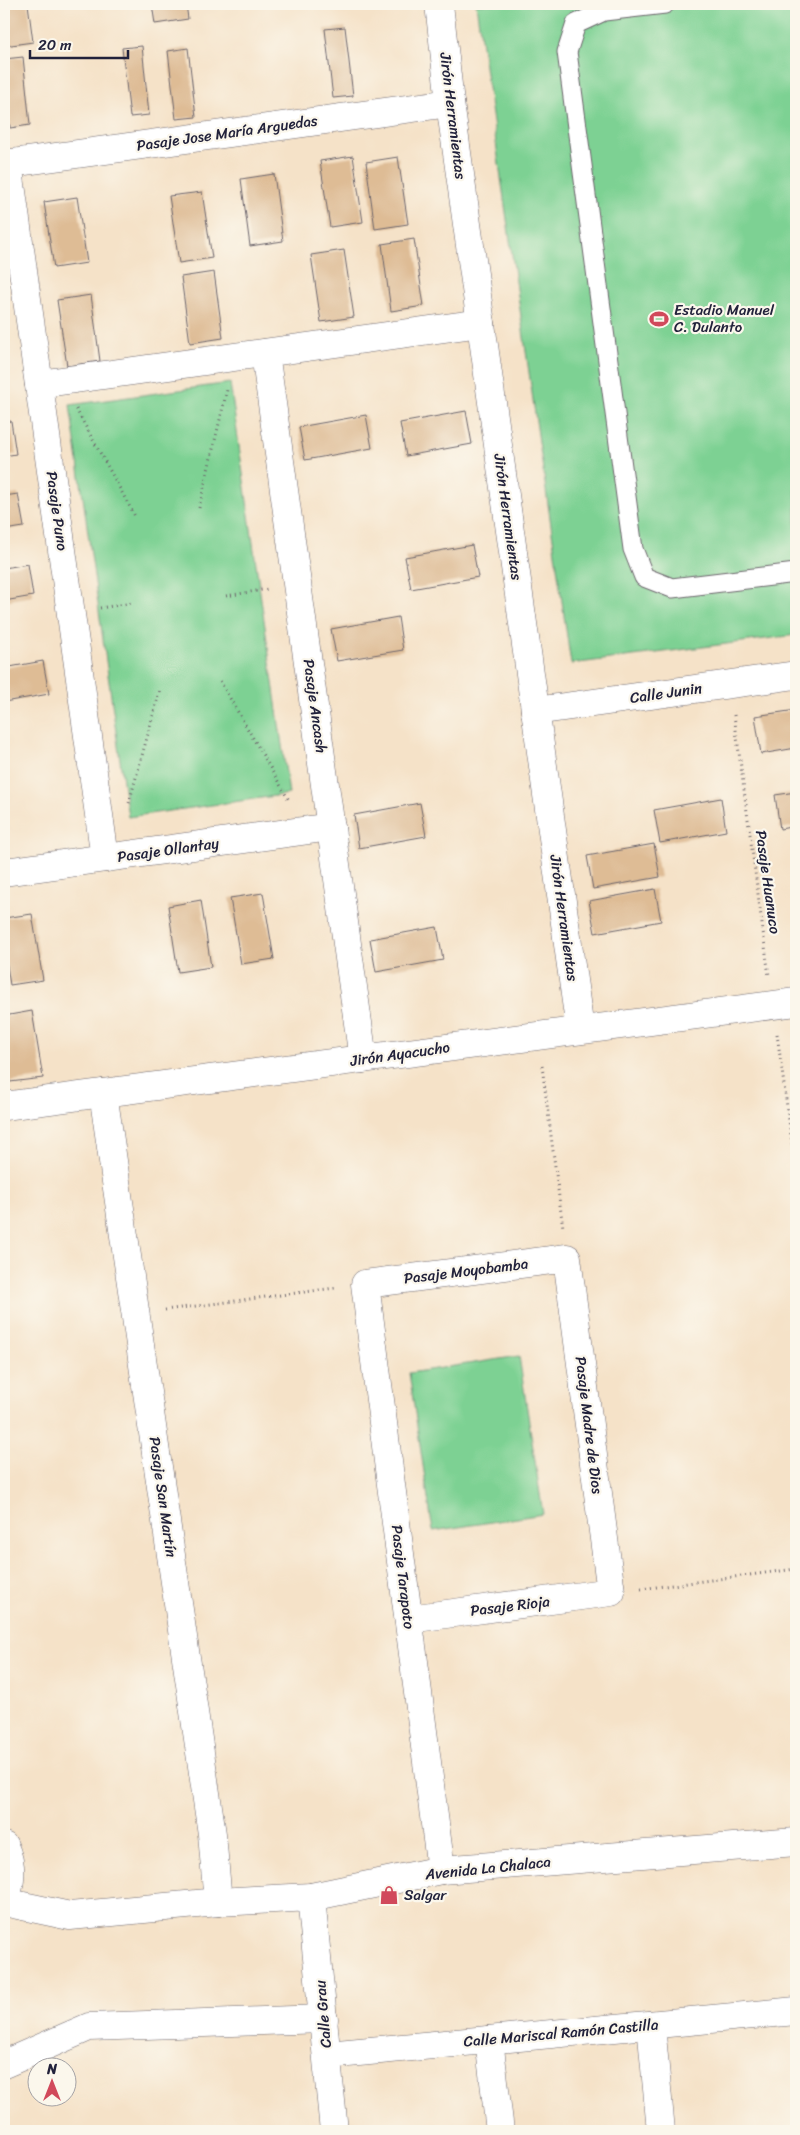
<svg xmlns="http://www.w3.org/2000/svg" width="800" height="2135" viewBox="0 0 800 2135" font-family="Sriracha,sans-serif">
  <rect width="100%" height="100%" fill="#fbf7ec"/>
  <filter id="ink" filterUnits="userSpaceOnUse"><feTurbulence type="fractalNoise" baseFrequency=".02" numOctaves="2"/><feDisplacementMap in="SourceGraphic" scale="10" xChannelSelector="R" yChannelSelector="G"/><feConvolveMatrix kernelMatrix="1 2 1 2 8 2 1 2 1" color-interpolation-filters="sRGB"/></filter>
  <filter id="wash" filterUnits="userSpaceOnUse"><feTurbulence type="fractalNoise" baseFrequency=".0096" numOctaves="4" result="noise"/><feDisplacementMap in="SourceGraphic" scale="20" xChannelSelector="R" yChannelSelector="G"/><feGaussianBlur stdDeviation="1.12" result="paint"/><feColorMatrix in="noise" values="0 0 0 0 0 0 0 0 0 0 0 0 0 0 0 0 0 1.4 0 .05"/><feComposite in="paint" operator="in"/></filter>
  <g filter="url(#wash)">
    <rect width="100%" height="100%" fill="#f5e2c8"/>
    <g fill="#7dd193" stroke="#507a67">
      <path d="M476,4h320v631l-225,29z"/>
      <path d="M230,383l59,411 -161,23 -58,-412z"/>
      <path d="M519,1356l24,158 -110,17 -24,-158z"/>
    </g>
    <g id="blocks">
      <g fill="#debc95">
        <path d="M4,4h24l5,38 -29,4z"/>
        <path d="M152,4h34l2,15 -33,5z"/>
        <path d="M345,27l8,69 -20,2 -8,-69z"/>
        <path d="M142,46l7,69 -19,2 -8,-69z"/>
        <path d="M188,48l8,69 -20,2 -8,-68z"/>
        <path d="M23,57l7,68 -20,3 -6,-69z"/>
        <path d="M353,156l10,66 -33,5 -10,-66z"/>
        <path d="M398,157l10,67 -33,5 -9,-67z"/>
        <path d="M274,174l9,67 -33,5 -9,-67z"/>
        <path d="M202,192l10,66 -33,5 -10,-67z"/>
        <path d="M77,197l10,66 -33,5 -10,-66z"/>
        <path d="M414,239l10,67 -33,5 -9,-67z"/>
        <path d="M344,250l10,67 -33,5 -10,-67z"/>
        <path d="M214,272l9,66 -33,5 -9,-66z"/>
        <path d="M91,295l9,66 -33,5 -10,-66z"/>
        <path d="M466,411l6,33 -66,12 -6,-33z"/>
        <path d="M366,415l6,33 -67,12 -6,-33z"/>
        <path d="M11,421l5,33 -12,2v-34z"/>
        <path d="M18,494l6,33 -20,3v-34z"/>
        <path d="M472,545l6,32 -67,12 -6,-32z"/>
        <path d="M28,564l5,32 -29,5v-33z"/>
        <path d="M398,617l5,33 -66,11 -6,-32z"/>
        <path d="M43,661l6,33 -45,8v-34z"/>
        <path d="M796,710v38l-35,6 -6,-38z"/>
        <path d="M796,792v34l-16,3 -5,-34z"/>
        <path d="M721,798l5,33 -66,12 -6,-33z"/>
        <path d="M420,803l6,33 -67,12 -5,-33z"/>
        <path d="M654,844l6,33 -67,12 -6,-33z"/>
        <path d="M655,889l6,32 -66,12 -6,-32z"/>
        <path d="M263,893l11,66 -33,5 -11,-66z"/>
        <path d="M201,900l10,67 -33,5 -10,-66z"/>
        <path d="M32,914l11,66 -33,5 -6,-38v-29z"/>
        <path d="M437,927l6,33 -67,12 -6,-33z"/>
        <path d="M32,1011l11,67 -33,4 -6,-38v-28z"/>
      </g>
    </g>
  </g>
  <g filter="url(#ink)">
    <use href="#blocks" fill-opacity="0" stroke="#6c656c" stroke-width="1"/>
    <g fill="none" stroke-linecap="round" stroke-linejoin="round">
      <g stroke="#6c656c" stroke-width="21">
        <path id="lane" d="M665,4l-61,7 -28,13 -9,28 66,497 11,28 28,11 124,-15"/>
      </g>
      <g stroke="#6c656c" stroke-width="29">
        <g id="street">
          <path d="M439,4l11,99 130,927"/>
          <path d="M8,163l97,695"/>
          <path d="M4,164l446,-61"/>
          <path d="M265,353l98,706"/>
          <path d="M39,384l442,-61"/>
          <path d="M535,711l261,-36"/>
          <path d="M4,872l327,-45"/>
          <path d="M103,1093l109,741 6,68"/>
          <path d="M4,1106l792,-104"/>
          <path d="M409,1619l202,-27 -44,-334 -202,26 76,586"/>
          <path d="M311,1897l23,234"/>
          <path d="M651,2025l10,106"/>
          <path d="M489,2040l11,91"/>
          <path d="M327,2055l469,-44"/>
          <path d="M4,2064l85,-37 235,-8"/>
        </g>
      </g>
      <g stroke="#6c656c" stroke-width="29">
        <g id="secondary">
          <path d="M4,1846c9,20 8,36 0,56"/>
          <path d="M4,1902l66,14 148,-14 93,-5 130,-27 355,-28"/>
        </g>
      </g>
      <g stroke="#6c656c" stroke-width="3" stroke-dasharray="1 4" stroke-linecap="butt">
        <path d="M76,409l60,109"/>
        <path d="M199,508l28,-118"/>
        <path d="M226,596l42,-7"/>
        <path d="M100,608l32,-5"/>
        <path d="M220,681l70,121"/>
        <path d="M734,715l35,261"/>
        <path d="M129,803l31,-113"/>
        <path d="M777,1034l19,138"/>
        <path d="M542,1066l21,162"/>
        <path d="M165,1310l170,-22"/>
        <path d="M641,1589l155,-20"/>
      </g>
      <use href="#lane" stroke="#fff" stroke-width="19"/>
      <use href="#street" stroke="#fff" stroke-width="28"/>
      <use href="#secondary" stroke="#fff" stroke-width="28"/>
    </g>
  </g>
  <defs>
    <g id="stadium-bare" transform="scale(1.5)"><path d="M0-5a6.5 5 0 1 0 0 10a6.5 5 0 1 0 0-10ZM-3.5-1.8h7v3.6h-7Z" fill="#d1495b" stroke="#fbf7ec" stroke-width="2.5" paint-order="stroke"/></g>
    <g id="shop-bare" transform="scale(1.5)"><path d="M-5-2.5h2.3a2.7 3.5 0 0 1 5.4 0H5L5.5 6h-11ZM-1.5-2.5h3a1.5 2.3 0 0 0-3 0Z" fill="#d1495b" stroke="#fbf7ec" stroke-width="2.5" paint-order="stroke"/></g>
  </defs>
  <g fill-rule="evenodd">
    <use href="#stadium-bare" x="659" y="319"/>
    <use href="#shop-bare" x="389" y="1895"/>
  </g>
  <g text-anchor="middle" stroke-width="4.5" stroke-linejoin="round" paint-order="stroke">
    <g font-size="15" fill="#22223b" stroke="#fbf7ec">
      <text transform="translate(453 116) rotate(83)" y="5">Jirón Herramientas</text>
      <text transform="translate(227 133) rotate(-8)" y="5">Pasaje Jose María Arguedas</text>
      <text transform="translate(57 511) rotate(82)" y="5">Pasaje Puno</text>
      <text transform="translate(508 517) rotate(82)" y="5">Jirón Herramientas</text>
      <text transform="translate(666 693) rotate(-8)" y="5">Calle Junin</text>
      <text transform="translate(315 706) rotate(82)" y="5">Pasaje Ancash</text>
      <text transform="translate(168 850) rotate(-8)" y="5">Pasaje Ollantay</text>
      <text transform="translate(768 882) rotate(82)" y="5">Pasaje Huanuco</text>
      <text transform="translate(564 918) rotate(82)" y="5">Jirón Herramientas</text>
      <text transform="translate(400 1054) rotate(-8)" y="5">Jirón Ayacucho</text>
      <text transform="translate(466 1271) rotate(-7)" y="5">Pasaje Moyobamba</text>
      <text transform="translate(589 1425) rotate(83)" y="5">Pasaje Madre de Dios</text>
      <text transform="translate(163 1497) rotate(82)" y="5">Pasaje San Martín</text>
      <text transform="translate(403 1577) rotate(83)" y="5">Pasaje Tarapoto</text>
      <text transform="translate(510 1606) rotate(-7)" y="5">Pasaje Rioja</text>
      <text transform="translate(488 1868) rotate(-6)" y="5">Avenida La Chalaca</text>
      <text transform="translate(323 2014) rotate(-95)" y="5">Calle Grau</text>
      <text transform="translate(561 2033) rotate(-5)" y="5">Calle Mariscal Ramón Castilla</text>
    </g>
    <g font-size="15" fill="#22223b" stroke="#fbf7ec" text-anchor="start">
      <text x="674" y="315">Estadio Manuel<tspan x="674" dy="17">C. Dulanto</tspan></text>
      <text x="404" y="1900">Salgar</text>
    </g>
  </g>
  <rect width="800" height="2135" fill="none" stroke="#fbf7ec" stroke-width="20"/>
  <g transform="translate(52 2082)"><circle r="24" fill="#fbf7ec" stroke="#a4a2a5"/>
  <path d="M0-4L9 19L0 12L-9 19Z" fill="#d1495b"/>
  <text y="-8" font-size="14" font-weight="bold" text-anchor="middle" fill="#22223b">N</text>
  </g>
  <path d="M30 50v8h98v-8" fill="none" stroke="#22223b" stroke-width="2.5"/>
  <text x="38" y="50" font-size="15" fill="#22223b" stroke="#fbf7ec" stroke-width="4" paint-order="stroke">20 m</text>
</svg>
